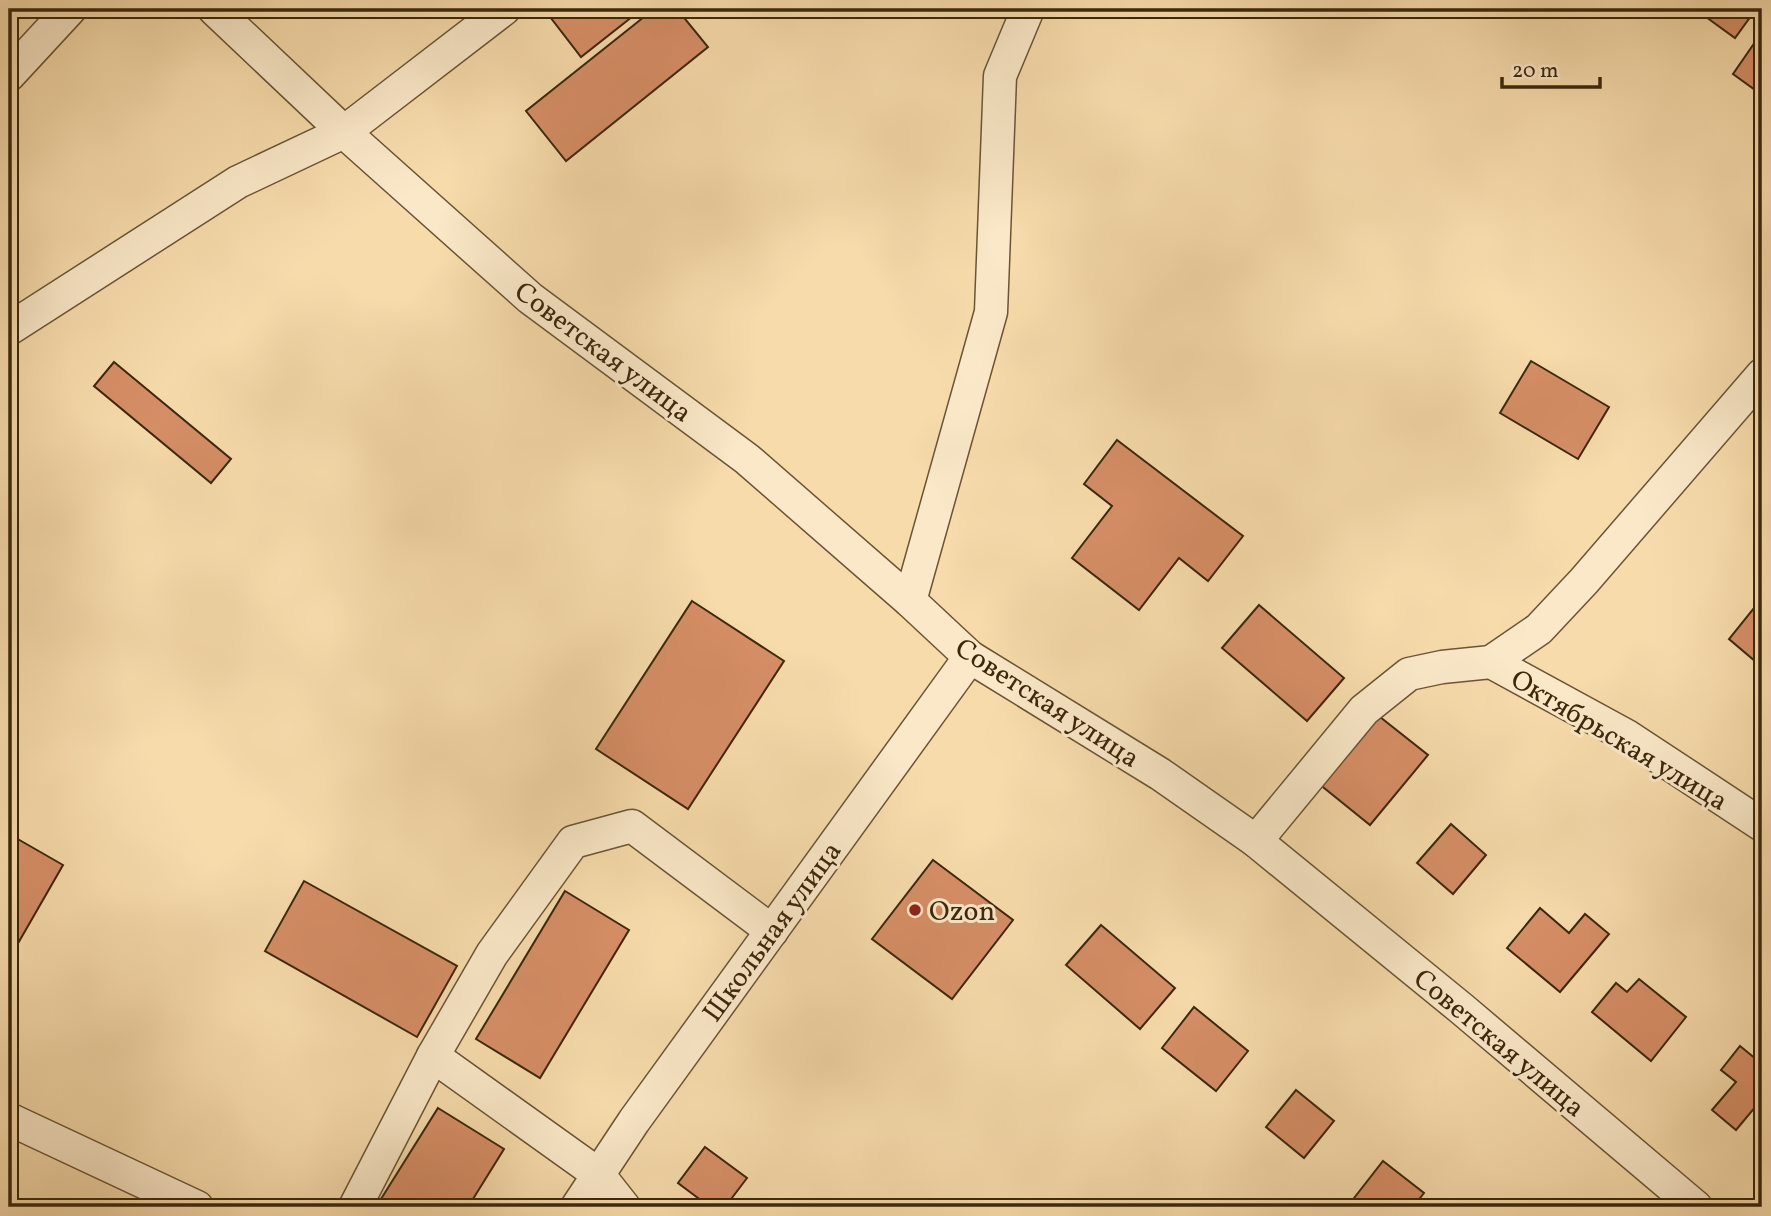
<svg xmlns="http://www.w3.org/2000/svg" width="1771" height="1216" viewBox="0 0 1771 1216" font-family="Vollkorn,serif">
  <rect width="100%" height="100%" fill="#f7dbab"/>
  <filter id="stains"><feTurbulence type="fractalNoise" baseFrequency=".00286" numOctaves="4"/><feColorMatrix values="0 0 0 0 .2 0 0 0 0 .09 0 0 0 0 .02 0 0 0 .5 -.17"/></filter>
  <radialGradient id="worn" r=".72"><stop offset=".6" stop-color="#630" stop-opacity="0"/><stop offset="1" stop-color="#630" stop-opacity=".3"/></radialGradient>
  <g fill="#d68e66" stroke="#3c270d" stroke-width="2">
    <path d="M544,9h98l-61,48z"/>
    <path d="M654,9h23l31,38 -142,114 -40,-50z"/>
    <path d="M1695,9h61l-21,29z"/>
    <path d="M1762,32v63l-29,-21z"/>
    <path d="M1531,361l78,46 -31,52 -78,-46z"/>
    <path d="M114,362l117,97 -20,24 -117,-97z"/>
    <path d="M1117,440l126,96 -35,45 -29,-23 -40,52 -67,-52 40,-52 -28,-22z"/>
    <path d="M1762,598v69l-33,-28z"/>
    <path d="M692,601l92,60 -96,148 -92,-60z"/>
    <path d="M1259,605l85,73 -37,43 -85,-73z"/>
    <path d="M1375,713l53,42 -58,70 -52,-42z"/>
    <path d="M1451,824l35,31 -33,39 -36,-31z"/>
    <path d="M9,834l54,31 -54,94z"/>
    <path d="M933,860l80,60 -61,79 -80,-60z"/>
    <path d="M304,881l153,85 -40,71 -152,-86z"/>
    <path d="M565,891l64,39 -89,148 -64,-39z"/>
    <path d="M1540,908l29,25 16,-19 24,20 -49,58 -53,-44z"/>
    <path d="M1101,925l74,63 -35,41 -74,-64z"/>
    <path d="M1639,979l47,38 -35,44 -59,-49 24,-29 11,9z"/>
    <path d="M1194,1007l54,44 -32,40 -54,-43z"/>
    <path d="M1740,1046l22,18v35l-26,31 -24,-20 24,-28 -15,-12z"/>
    <path d="M1296,1090l38,31 -30,37 -38,-31z"/>
    <path d="M438,1108l66,41 -36,58h-92z"/>
    <path d="M705,1147l42,31 -22,29h-15l-32,-24z"/>
    <path d="M1383,1161l41,32 -11,14h-55l-7,-5z"/>
  </g>
  <g fill="none" stroke-linecap="round" stroke-linejoin="round">
    <g stroke="#6b5434" stroke-width="35">
      <g id="minor">
        <path d="M214,9l130,123 186,166 217,161 163,142 60,56 190,117 96,67 206,168 234,198"/>
        <path d="M9,75l61,-66"/>
        <path d="M9,329l229,-147 106,-50 160,-123"/>
        <path d="M910,601l81,-289 9,-236 28,-67"/>
        <path d="M1491,662l48,-33 45,-48 178,-206"/>
        <path d="M1256,841l108,-131 45,-36 33,-7 49,-5 136,74 135,89"/>
        <path d="M433,1056l165,118 26,33"/>
        <path d="M9,1119l188,88"/>
        <path d="M355,1207l78,-151 59,-102 81,-112 59,-16 140,105"/>
        <path d="M577,1207l57,-86 336,-464"/>
      </g>
    </g>
    <use href="#minor" stroke="#fae8c8" stroke-width="32"/>
  </g>
  <circle fill="#8f2418" stroke="#fae8c8" stroke-width="2.5" cx="915" cy="910" r="7"/>
  <g text-anchor="middle" stroke-width="6" stroke-linejoin="round" paint-order="stroke">
    <g font-size="28" fill="#3c270d" stroke="#fae8c8">
      <text transform="translate(604 351) rotate(37)" y="10">Советская улица</text>
      <text transform="translate(1048 702) rotate(33)" y="10">Советская улица</text>
      <text transform="translate(1620 739) rotate(31)" y="10">Октябрьская улица</text>
      <text transform="translate(771 931) rotate(-54)" y="10">Школьная улица</text>
      <text transform="translate(1500 1042) rotate(40)" y="10">Советская улица</text>
    </g>
    <g font-size="28" fill="#3c270d" stroke="#fae8c8" text-anchor="start">
      <text x="929" y="920">Ozon</text>
    </g>
  </g>
  <rect width="1771" height="1216" fill="none" stroke="#f7dbab" stroke-width="35"/>
  <rect x="10" y="10" width="1750" height="1195" fill="none" stroke="#3c270d" stroke-width="3.5"/>
  <rect x="18" y="18" width="1736" height="1181" fill="none" stroke="#3c270d" stroke-width="2"/>
  <path d="M1502 77v10h98v-10" fill="none" stroke="#3c270d" stroke-width="3.5"/>
  <text x="1512" y="77" font-size="21" fill="#3c270d" stroke="#fae8c8" stroke-width="5" paint-order="stroke">20 m</text>
  <rect width="100%" height="100%" filter="url(#stains)"/>
  <rect width="100%" height="100%" fill="url(#worn)"/>
</svg>
